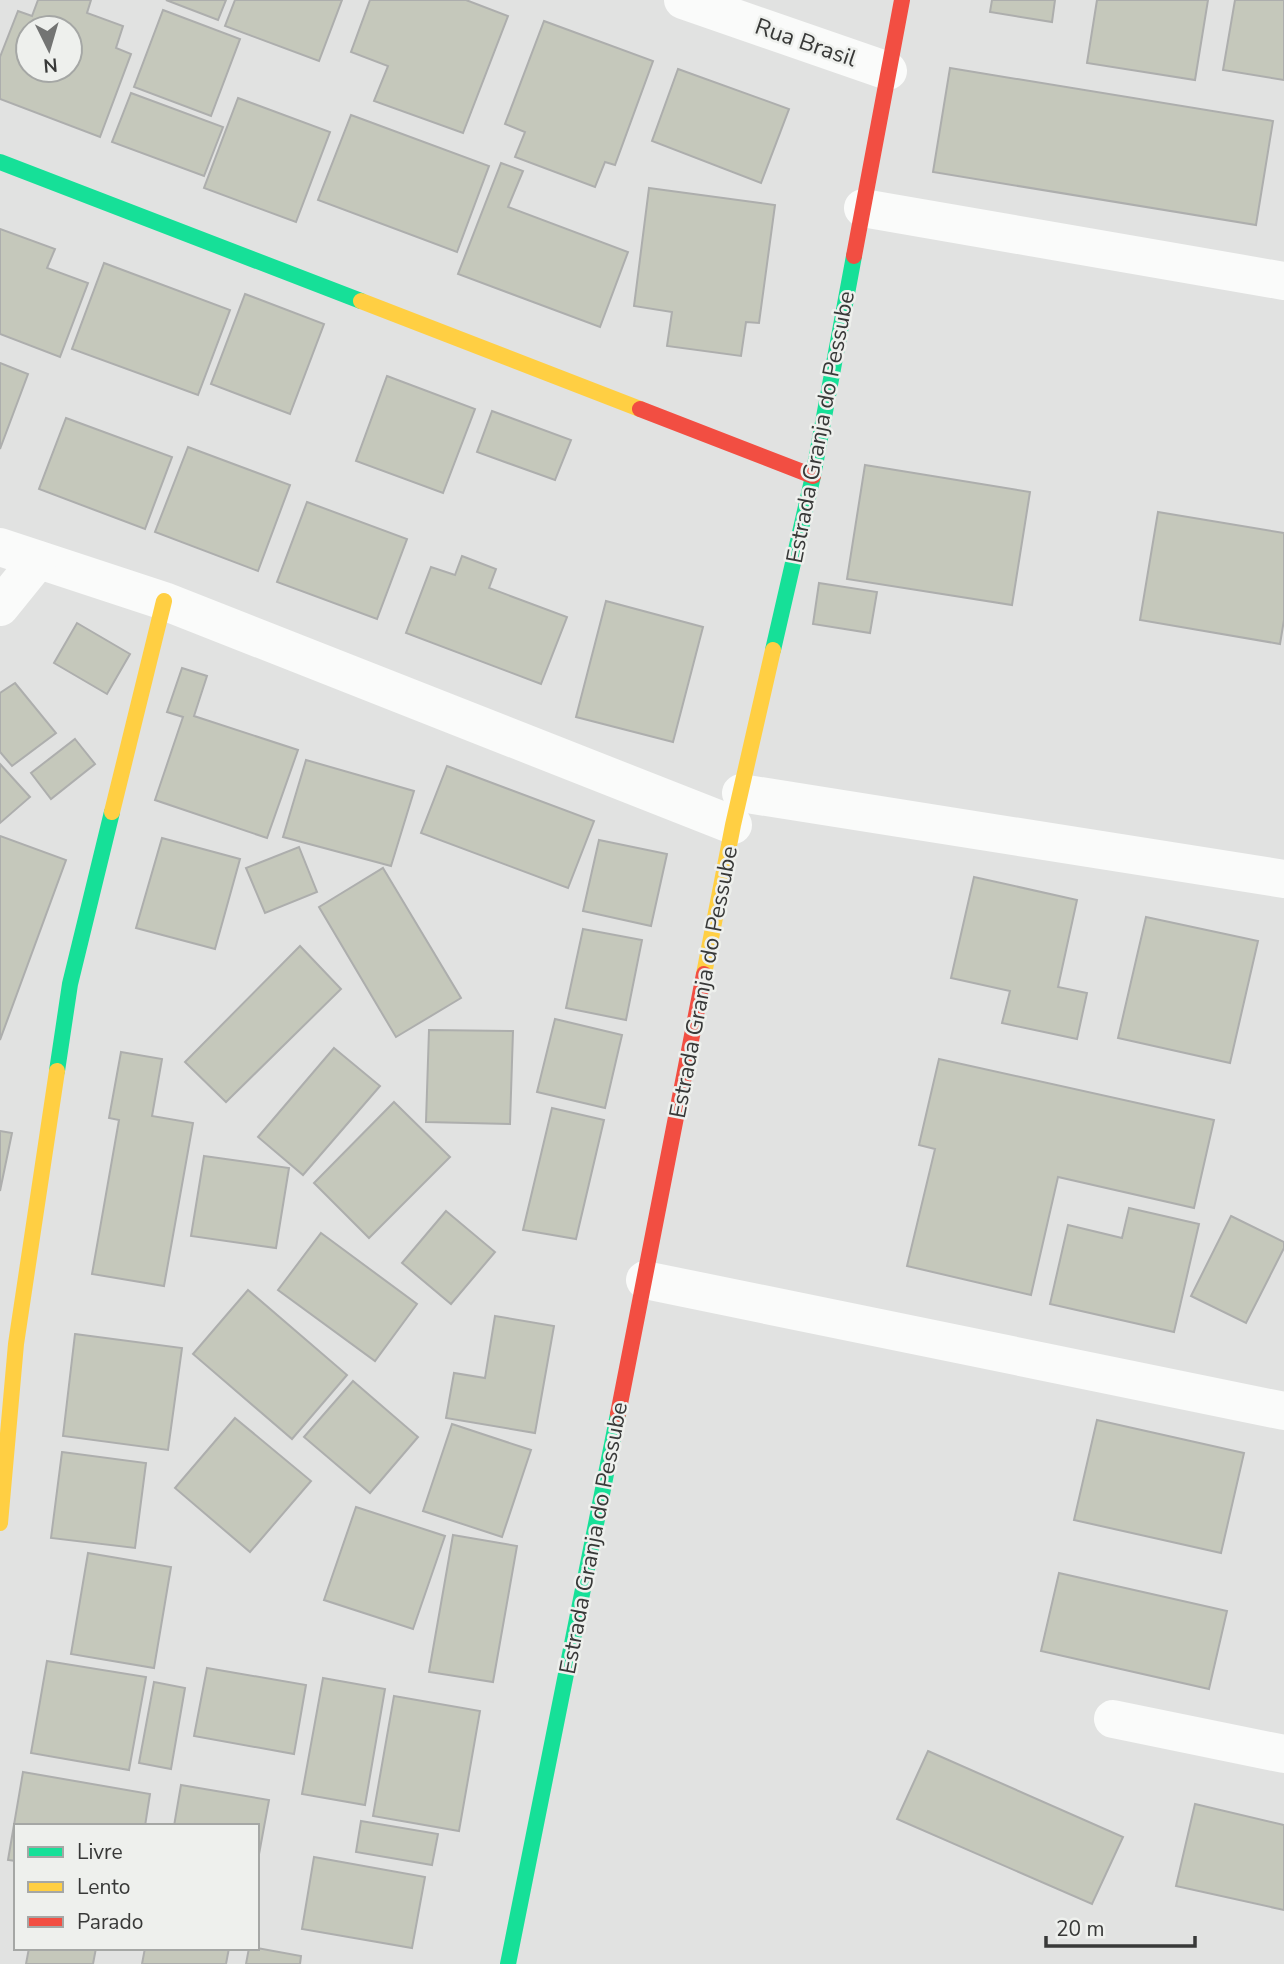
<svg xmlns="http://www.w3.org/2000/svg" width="1284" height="1964" viewBox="0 0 1284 1964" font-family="'Nunito Sans',sans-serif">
  <rect width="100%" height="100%" fill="#e1e2e1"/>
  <g fill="#c5c8bb" stroke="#adaead" stroke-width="2" fill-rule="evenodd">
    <path d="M38,0h53l-4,13 36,13 -7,22 15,6 -31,83 -100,-38v-42l18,-46 14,5zM28,28h42v42h-42z"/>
    <path d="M166,0h60l-8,20z"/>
    <path d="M235,0h107l-23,61 -94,-35z"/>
    <path d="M370,0h96l42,16 -45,117 -89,-32 14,-35 -37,-14z"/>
    <path d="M992,0h63l-3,22 -62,-10z"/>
    <path d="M1097,0h111l-13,80 -108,-17z"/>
    <path d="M1235,0h49v80l-61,-10z"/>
    <path d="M163,10l77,29 -29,77 -77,-29z"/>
    <path d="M544,21l109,40 -38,104 -10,-3 -10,25 -80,-30 10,-25 -20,-8z"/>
    <path d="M950,68l323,53 -17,104 -323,-53z"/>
    <path d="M678,69l111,40 -28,74 -109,-42z"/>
    <path d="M131,93l92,34 -19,49 -92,-34z"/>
    <path d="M238,98l92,34 -34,90 -92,-34z"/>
    <path d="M351,115l138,51 -32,86 -139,-52z"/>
    <path d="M501,163l22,8 -15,36 120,45 -28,75 -142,-53z"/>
    <path d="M649,188l126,17 -16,118 -13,-1 -5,34 -74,-10 5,-34 -38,-6z"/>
    <path d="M0,229l55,20 -8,19 41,15 -28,74 -60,-23z"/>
    <path d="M104,263l126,47 -32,85 -126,-46z"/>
    <path d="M245,294l79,30 -34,90 -79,-30z"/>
    <path d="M0,363l28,11 -28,75z"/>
    <path d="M387,376l88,33 -32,84 -87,-32z"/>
    <path d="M492,411l79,29 -16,40 -78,-28z"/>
    <path d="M66,418l106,39 -27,72 -106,-40z"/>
    <path d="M188,447l102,38 -32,86 -103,-39z"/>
    <path d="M865,465l165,27 -18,113 -165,-26z"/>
    <path d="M307,502l100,37 -30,80 -100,-37z"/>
    <path d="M1158,512l126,21v87l-4,24 -140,-24z"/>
    <path d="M462,556l34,13 -7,19 78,29 -26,67 -135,-51 25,-66 24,8z"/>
    <path d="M819,583l58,9 -7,41 -57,-9z"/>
    <path d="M606,601l97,26 -30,115 -97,-25z"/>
    <path d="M77,623l53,31 -23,40 -53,-31z"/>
    <path d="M182,668l25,8 -13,40 104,34 -31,88 -112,-38 28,-83 -16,-5z"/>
    <path d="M15,683l41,50 -44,33 -12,-14v-59z"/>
    <path d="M75,739l20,25 -44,35 -20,-26z"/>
    <path d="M306,760l108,31 -23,75 -108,-29z"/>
    <path d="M0,764l30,33 -30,26z"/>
    <path d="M447,766l147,55 -26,67 -147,-55z"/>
    <path d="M0,836l66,24 -66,180z"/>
    <path d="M162,838l78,21 -25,90 -79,-21z"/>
    <path d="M599,840l68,14 -16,72 -68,-15z"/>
    <path d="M299,847l18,45 -52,21 -19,-45z"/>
    <path d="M383,868l78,130 -65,39 -77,-130z"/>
    <path d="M974,877l103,23 -19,87 29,6 -10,46 -75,-16 8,-32 -59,-13z"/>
    <path d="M1146,917l112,24 -28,122 -112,-25z"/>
    <path d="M583,929l59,11 -16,80 -60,-12z"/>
    <path d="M300,946l41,43 -115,113 -41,-40z"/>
    <path d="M555,1019l67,16 -17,73 -68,-16z"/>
    <path d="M429,1030l84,1 -3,93 -84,-2z"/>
    <path d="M334,1048l46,38 -77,89 -45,-38z"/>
    <path d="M121,1052l41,7 -10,57 41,7 -29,163 -72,-12 27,-154 -10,-2z"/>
    <path d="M939,1059l275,61 -20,88 -136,-31 -27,118 -124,-29 28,-117 -16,-4z"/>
    <path d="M394,1102l56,55 -81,81 -55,-55z"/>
    <path d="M552,1108l52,12 -28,119 -53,-9z"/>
    <path d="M0,1131l12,2 -12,58z"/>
    <path d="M204,1156l85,12 -13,80 -85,-12z"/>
    <path d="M1129,1208l70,16 -25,108 -124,-28 18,-79 54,13z"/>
    <path d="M446,1211l49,41 -44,52 -49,-41z"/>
    <path d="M1231,1216l53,26v6l-38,75 -55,-27z"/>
    <path d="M321,1233l96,71 -42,57 -97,-71z"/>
    <path d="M248,1290l99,85 -55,64 -99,-85z"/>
    <path d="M495,1316l59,10 -19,107 -89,-15 8,-45 31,5z"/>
    <path d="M75,1334l107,14 -14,102 -105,-14z"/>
    <path d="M353,1381l65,56 -48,56 -66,-56z"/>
    <path d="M235,1418l76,63 -61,71 -75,-64z"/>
    <path d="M1097,1420l147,33 -23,100 -147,-33z"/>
    <path d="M452,1424l79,26 -29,87 -79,-26z"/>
    <path d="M62,1452l84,11 -11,85 -84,-10z"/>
    <path d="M356,1507l89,29 -32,93 -89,-29z"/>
    <path d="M453,1535l64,11 -24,136 -64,-10z"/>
    <path d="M88,1553l83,14 -17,101 -83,-14z"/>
    <path d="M1059,1573l168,38 -18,78 -168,-38z"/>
    <path d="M47,1661l99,16 -17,93 -98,-17z"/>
    <path d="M207,1668l99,17 -12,69 -100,-18z"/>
    <path d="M323,1678l62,11 -20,116 -63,-11z"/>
    <path d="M154,1682l31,6 -14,81 -32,-6z"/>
    <path d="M394,1696l86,15 -21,120 -86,-15z"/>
    <path d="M928,1751l195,86 -31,67 -195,-85z"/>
    <path d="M23,1772l127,22 -5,32h-129v35l-8,-1z"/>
    <path d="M181,1785l88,15 -12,65v-39h-83z"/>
    <path d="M1195,1804l89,21v85l-108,-24z"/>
    <path d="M361,1821l77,13 -6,31 -76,-13z"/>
    <path d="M314,1857l111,20 -13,71 -110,-19z"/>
    <path d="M29,1948h67l-3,16h-67z"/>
    <path d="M145,1948h84l-3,16h-84z"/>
    <path d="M249,1948h8l44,8 -1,8h-54z"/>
  </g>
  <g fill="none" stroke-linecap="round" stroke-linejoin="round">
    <g stroke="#fafbfa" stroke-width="38">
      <path d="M683,0l205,71"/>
      <path d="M863,208l421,73"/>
      <path d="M0,547l164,54 569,224"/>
      <path d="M0,607l38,-47"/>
      <path d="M741,793l543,86"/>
      <path d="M645,1280l639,131"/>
      <path d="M1113,1719l171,35"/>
    </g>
    <g stroke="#16e098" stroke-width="16">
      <path d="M0,162l361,139"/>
      <path d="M773,650l40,-174 41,-220"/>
      <path d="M57,1071l13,-87 42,-172"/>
      <path d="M508,1964l110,-550"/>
    </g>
    <g stroke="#ffcf43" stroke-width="16">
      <path d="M361,301l279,108"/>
      <path d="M112,812l52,-211"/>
      <path d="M704,974l29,-149 40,-175"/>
      <path d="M0,1523l16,-179 41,-273"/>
    </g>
    <g stroke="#f24e42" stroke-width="16">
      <path d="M854,256l48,-256"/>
      <path d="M640,409l173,67"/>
      <path d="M618,1414l86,-440"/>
    </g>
  </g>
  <g text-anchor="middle" stroke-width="5" stroke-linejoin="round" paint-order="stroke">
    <g font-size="23" fill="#383938" stroke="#eef0ed">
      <text transform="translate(806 42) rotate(19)" y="8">Rua Brasil</text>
      <text transform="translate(820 427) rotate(-79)" y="8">Estrada Granja do Pessube</text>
      <text transform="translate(703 982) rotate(-79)" y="8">Estrada Granja do Pessube</text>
      <text transform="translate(593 1538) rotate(-79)" y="8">Estrada Granja do Pessube</text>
    </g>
  </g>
  <rect x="14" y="1824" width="245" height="126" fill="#eef0ed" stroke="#a5a7a5" stroke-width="2"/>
  <rect x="28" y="1847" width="35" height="10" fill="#16e098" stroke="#a5a7a5" stroke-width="2"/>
  <text x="77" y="1859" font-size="21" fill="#383938">Livre</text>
  <rect x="28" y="1882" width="35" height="10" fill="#ffcf43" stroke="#a5a7a5" stroke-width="2"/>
  <text x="77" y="1894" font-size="21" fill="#383938">Lento</text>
  <rect x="28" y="1917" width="35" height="10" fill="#f24e42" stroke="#a5a7a5" stroke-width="2"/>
  <text x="77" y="1929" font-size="21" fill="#383938">Parado</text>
  <g transform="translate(49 49) rotate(175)"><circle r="33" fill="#eef0ed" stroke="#a5a7a5" stroke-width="2"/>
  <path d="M0-5L12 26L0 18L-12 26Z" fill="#737473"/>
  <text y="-10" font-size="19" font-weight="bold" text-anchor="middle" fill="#383938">N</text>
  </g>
  <path d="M1046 1936v10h149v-10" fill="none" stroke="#383938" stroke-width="3.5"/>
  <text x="1056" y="1936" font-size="21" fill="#383938" stroke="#eef0ed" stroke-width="5" paint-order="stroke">20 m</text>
</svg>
